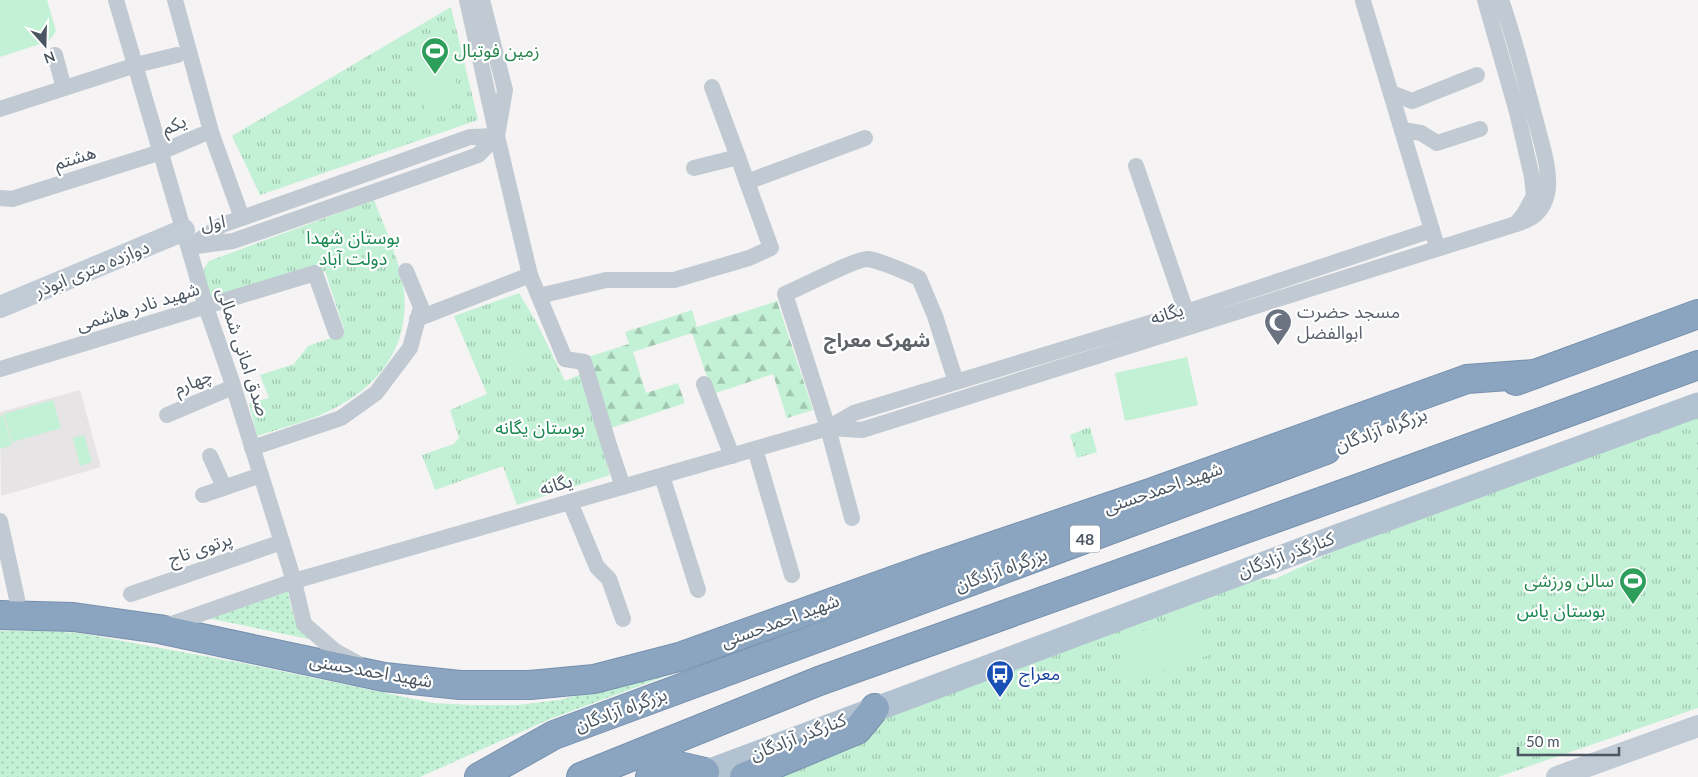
<svg xmlns="http://www.w3.org/2000/svg" width="1698" height="777" viewBox="0 0 1698 777" font-family="Lato,'Noto Sans Arabic',sans-serif">
  <defs>
    <pattern id="grass-dots" width="8" height="8" patternUnits="userSpaceOnUse" patternTransform="scale(1.25)"><rect width="8" height="8" fill="#c3f1d5"/><path d="M2 2h.1M6 6h.1" fill="none" stroke="#a0c6b0" stroke-width="1.8" stroke-linecap="round"/></pattern>
    <pattern id="forest-firs" width="22" height="20" patternUnits="userSpaceOnUse" patternTransform="scale(1.25)"><rect width="22" height="20" fill="#c3f1d5"/><path d="M5 1l3.5 6h-7zM16 11l3.5 6h-7z" fill="#a0c6b0"/></pattern>
    <pattern id="park-tufts" width="24" height="20" patternUnits="userSpaceOnUse" patternTransform="scale(1.25)"><rect width="24" height="20" fill="#c3f1d5"/><path d="M3 7l-1-3M5 7V3M7 7l1-3M15 17l-1-3M17 17v-4M19 17l1-3" fill="none" stroke="#a0c6b0"/></pattern>
  </defs>
  <rect width="100%" height="100%" fill="#f5f3f3"/>
  <path fill="#e6e4e5" d="M80,390l21,77 -100,29 -1,-84z"/>
  <g fill="url(#grass-dots)">
    <path d="M288,591c3,21 7,31 21,48l-102,-21z"/>
    <path d="M0,631h44l35,2 168,31 186,39 39,2h45l42,-5 129,-32 -138,51 -130,58h-420z"/>
  </g>
  <path fill="url(#forest-firs)" d="M777,301l36,109 -26,8 -14,-44 -60,20 -21,-61 -59,19 13,41 32,-10 7,20 -74,25 -23,-71 41,-13 -4,-12 67,-22 5,17z"/>
  <g fill="url(#park-tufts)">
    <path d="M451,7l27,113 -218,75 -28,-59z"/>
    <path d="M374,200c11,29 26,60 30,91 6,56 -26,97 -75,120 -23,11 -48,17 -72,25l-8,-33 20,-5 -9,-23 34,-11 14,-18 32,-11 4,-6 -19,-58 -112,31c-7,-14 -15,-28 -4,-41z"/>
    <path d="M519,293l19,32 27,56 16,-7 29,101 -93,30 -14,-39 -68,24 -13,-35 32,-11 5,-6 -9,-28 37,-16 -33,-78z"/>
    <path d="M1698,416v292l-200,69h-751l125,-54 365,-137 24,-7h14l91,-43z"/>
    <path d="M1090,427l7,25 -20,6 -7,-23z"/>
  </g>
  <g fill="#c3f1d5">
    <path d="M0,0h47l9,31 -7,10 -49,16z"/>
    <path d="M447,34l13,67 -33,17 -20,-68z"/>
    <path d="M522,334l9,33 -15,4 -9,-33z"/>
    <path d="M1187,357l11,48 -73,16 -10,-48z"/>
    <path d="M53,400l8,28 -49,14 -8,-28z"/>
    <path d="M3,415l9,30 -12,4v-33z"/>
    <path d="M84,435l8,27 -12,4 -7,-28z"/>
    <path d="M1194,613l15,42 -78,27 -15,-42z"/>
  </g>
  <g fill="none" stroke-linecap="round" stroke-linejoin="round">
    <g stroke="#7690ad" stroke-width="30">
      <g id="highway">
        <path d="M1516,381l182,-67"/>
        <path d="M0,615l73,2 86,12 225,48 76,8h70l64,-6 85,-22 249,-89 222,-75 317,-114 67,-5"/>
        <path d="M479,777l75,-42 772,-285"/>
        <path d="M581,777l238,-96 535,-191 344,-125"/>
        <path d="M650,777l29,-11 26,6"/>
        <path d="M744,777l113,-47 18,-22"/>
      </g>
    </g>
    <g stroke="#c1cad2" stroke-width="16">
      <path d="M116,0l90,307 25,72 63,202 10,43 31,27 22,12"/>
      <path d="M175,0l37,135 30,83"/>
      <path d="M467,0l30,136 8,-46 -23,-90"/>
      <path d="M1485,0l32,112 15,65 2,19 -10,18 -8,10c16,-5 27,-12 31,-30 5,-23 -7,-54 -12,-76 -11,-40 -20,-79 -34,-118"/>
      <path d="M1363,1l72,239"/>
      <path d="M55,55l9,33"/>
      <path d="M1391,93l21,8 65,-26"/>
      <path d="M0,109l136,-44 41,-10"/>
      <path d="M1402,130l19,3 16,10 43,-14"/>
      <path d="M497,136l-19,19 -50,18 -195,68 -44,6 33,-22 248,-88z"/>
      <path d="M497,136l33,139 35,84 19,3 24,80 15,45"/>
      <path d="M738,157l9,25 118,-44"/>
      <path d="M1136,166l54,157"/>
      <path d="M694,168l44,-11 -26,-70"/>
      <path d="M0,198l12,1 149,-47 40,-17"/>
      <path d="M539,296l67,-16h68l75,-22 22,-10 -24,-66"/>
      <path d="M417,319l113,-44"/>
      <path d="M0,369l315,-96 21,59"/>
      <path d="M704,384l28,72"/>
      <path d="M167,415l66,-28"/>
      <path d="M828,428l34,2 654,-206"/>
      <path d="M252,448l89,-30 35,-25 34,-45 11,-41 -15,-36"/>
      <path d="M755,449l37,126"/>
      <path d="M210,456l14,31"/>
      <path d="M662,476l36,114"/>
      <path d="M203,495l58,-20"/>
      <path d="M570,502l27,65 12,12 14,40"/>
      <path d="M852,518l-24,-90 -43,-134c15,-6 72,-36 83,-35 17,3 35,12 51,19l16,38 21,66"/>
      <path d="M0,521l17,78"/>
      <path d="M131,594l151,-52"/>
      <path d="M163,627l131,-46 534,-153 26,-15 332,-101 246,-82"/>
    </g>
    <g stroke="#c1cbd6" stroke-width="22">
      <path d="M0,307l184,-77"/>
      <path d="M1557,777l141,-51"/>
    </g>
    <path stroke="#b3c2d1" stroke-width="25" d="M694,777l648,-242 356,-130"/>
    <use href="#highway" stroke="#8ba5c1" stroke-width="28"/>
  </g>
  <defs>
    <g id="stadium-pin" transform="scale(1.4375)"><path d="M0 17L-7.5 6A9.5 9.5 0 1 1 7.5 6Z" fill="#2e9e5b" stroke="#fff"/><path d="M0-5a6.5 5 0 1 0 0 10a6.5 5 0 1 0 0-10ZM-3.5-1.8h7v3.6h-7Z" fill="#fff"/></g>
    <g id="mosque-pin" transform="scale(1.4375)"><path d="M0 17L-7.5 6A9.5 9.5 0 1 1 7.5 6Z" fill="#6b7280" stroke="#fff"/><path d="M3.5-4.9A6 6 0 1 0 3.5 4.9A5 5 0 1 1 3.5-4.9Z" fill="#fff"/></g>
    <g id="bus-pin" transform="scale(1.4375)"><path d="M0 17L-7.5 6A9.5 9.5 0 1 1 7.5 6Z" fill="#1a4fb4" stroke="#fff"/><path d="M-5-6H5V4H4V6H2V4H-2V6H-4V4H-5ZM-3.5-4V0h7V-4ZM-3.5 1.2v1.5H-2V1.2ZM2 1.2v1.5H3.5V1.2Z" fill="#fff"/></g>
  </defs>
  <g fill-rule="evenodd">
    <use href="#stadium-pin" x="435" y="51"/>
    <use href="#mosque-pin" x="1278" y="322"/>
    <use href="#stadium-pin" x="1633" y="581"/>
    <use href="#bus-pin" x="1000" y="674"/>
  </g>
  <g text-anchor="middle" stroke-width="4.5" stroke-linejoin="round" paint-order="stroke">
    <rect fill="#fff" stroke="#808990" stroke-width="1" x="1070" y="525.5" width="30" height="27" rx="4"/>
    <g font-size="16" font-weight="bold" fill="#4a5661">
      <text x="1085" y="545">48</text>
    </g>
    <g font-size="18" fill="#27864d" stroke="#fff" text-anchor="start">
      <text x="454" y="57">زمین فوتبال</text>
      <text x="1614" y="587" text-anchor="end">سالن ورزشی</text>
    </g>
    <g font-size="18" fill="#4a5661" stroke="#fff">
      <text transform="translate(174 125) rotate(-23)" y="6">یکم</text>
      <text transform="translate(75 158) rotate(-17)" y="6">هشتم</text>
      <text transform="translate(213 223) rotate(-9)" y="6">اول</text>
      <text transform="translate(92 269) rotate(-22)" y="6">دوازده متری ابوذر</text>
      <text transform="translate(138 307) rotate(-17)" y="6">شهید نادر هاشمی</text>
      <text transform="translate(1167 314) rotate(-17)" y="6">یگانه</text>
      <text transform="translate(243 352) rotate(72)" y="6">صدق امانی شمالی</text>
      <text transform="translate(193 382) rotate(-23)" y="6">چهارم</text>
      <text transform="translate(1381 430) rotate(-20)" y="6">بزرگراه آزادگان</text>
      <text transform="translate(556 485) rotate(-16)" y="6">یگانه</text>
      <text transform="translate(1163 488) rotate(-19)" y="6">شهید احمدحسنی</text>
      <text transform="translate(200 549) rotate(-19)" y="6">پرتوی تاج</text>
      <text transform="translate(1286 555) rotate(-20)" y="6">کنارگذر آزادگان</text>
      <text transform="translate(1001 570) rotate(-20)" y="6">بزرگراه آزادگان</text>
      <text transform="translate(780 621) rotate(-20)" y="6">شهید احمدحسنی</text>
      <text transform="translate(371 671) rotate(10)" y="6">شهید احمدحسنی</text>
      <text transform="translate(621 710) rotate(-20)" y="6">بزرگراه آزادگان</text>
      <text transform="translate(798 737) rotate(-21)" y="6">کنارگذر آزادگان</text>
    </g>
    <g font-size="18" fill="#17864f" stroke="#fff">
      <text x="353" y="244">بوستان شهدا<tspan x="353" dy="21">دولت آباد</tspan></text>
      <text x="540" y="434">بوستان یگانه</text>
      <text x="1561" y="617">بوستان یاس</text>
    </g>
    <g font-size="18" fill="#5b616d" stroke="#fff" text-anchor="start">
      <text x="1297" y="318">مسجد حضرت<tspan x="1297" dy="21">ابوالفضل</tspan></text>
    </g>
    <g font-size="18" fill="#164399" stroke="#fff" text-anchor="start">
      <text x="1019" y="680">معراج</text>
    </g>
    <g font-size="19" font-weight="bold" fill="#5f6368" stroke="#fff">
      <text x="877" y="347">شهرک معراج</text>
    </g>
  </g>
  <g transform="translate(45 45) rotate(160)" stroke="#ffffff" stroke-width="4" paint-order="stroke">
  <path d="M0-4L9 19L0 12L-9 19Z" fill="#4a5661"/>
  <text y="-8" font-size="14" font-weight="bold" text-anchor="middle" fill="#4a5661">N</text>
  </g>
  <path d="M1518 747v8h101v-8" fill="none" stroke="#4a5661" stroke-width="2.5"/>
  <text x="1526" y="747" font-size="15" fill="#4a5661" stroke="#ffffff" stroke-width="4" paint-order="stroke">50 m</text>
</svg>
